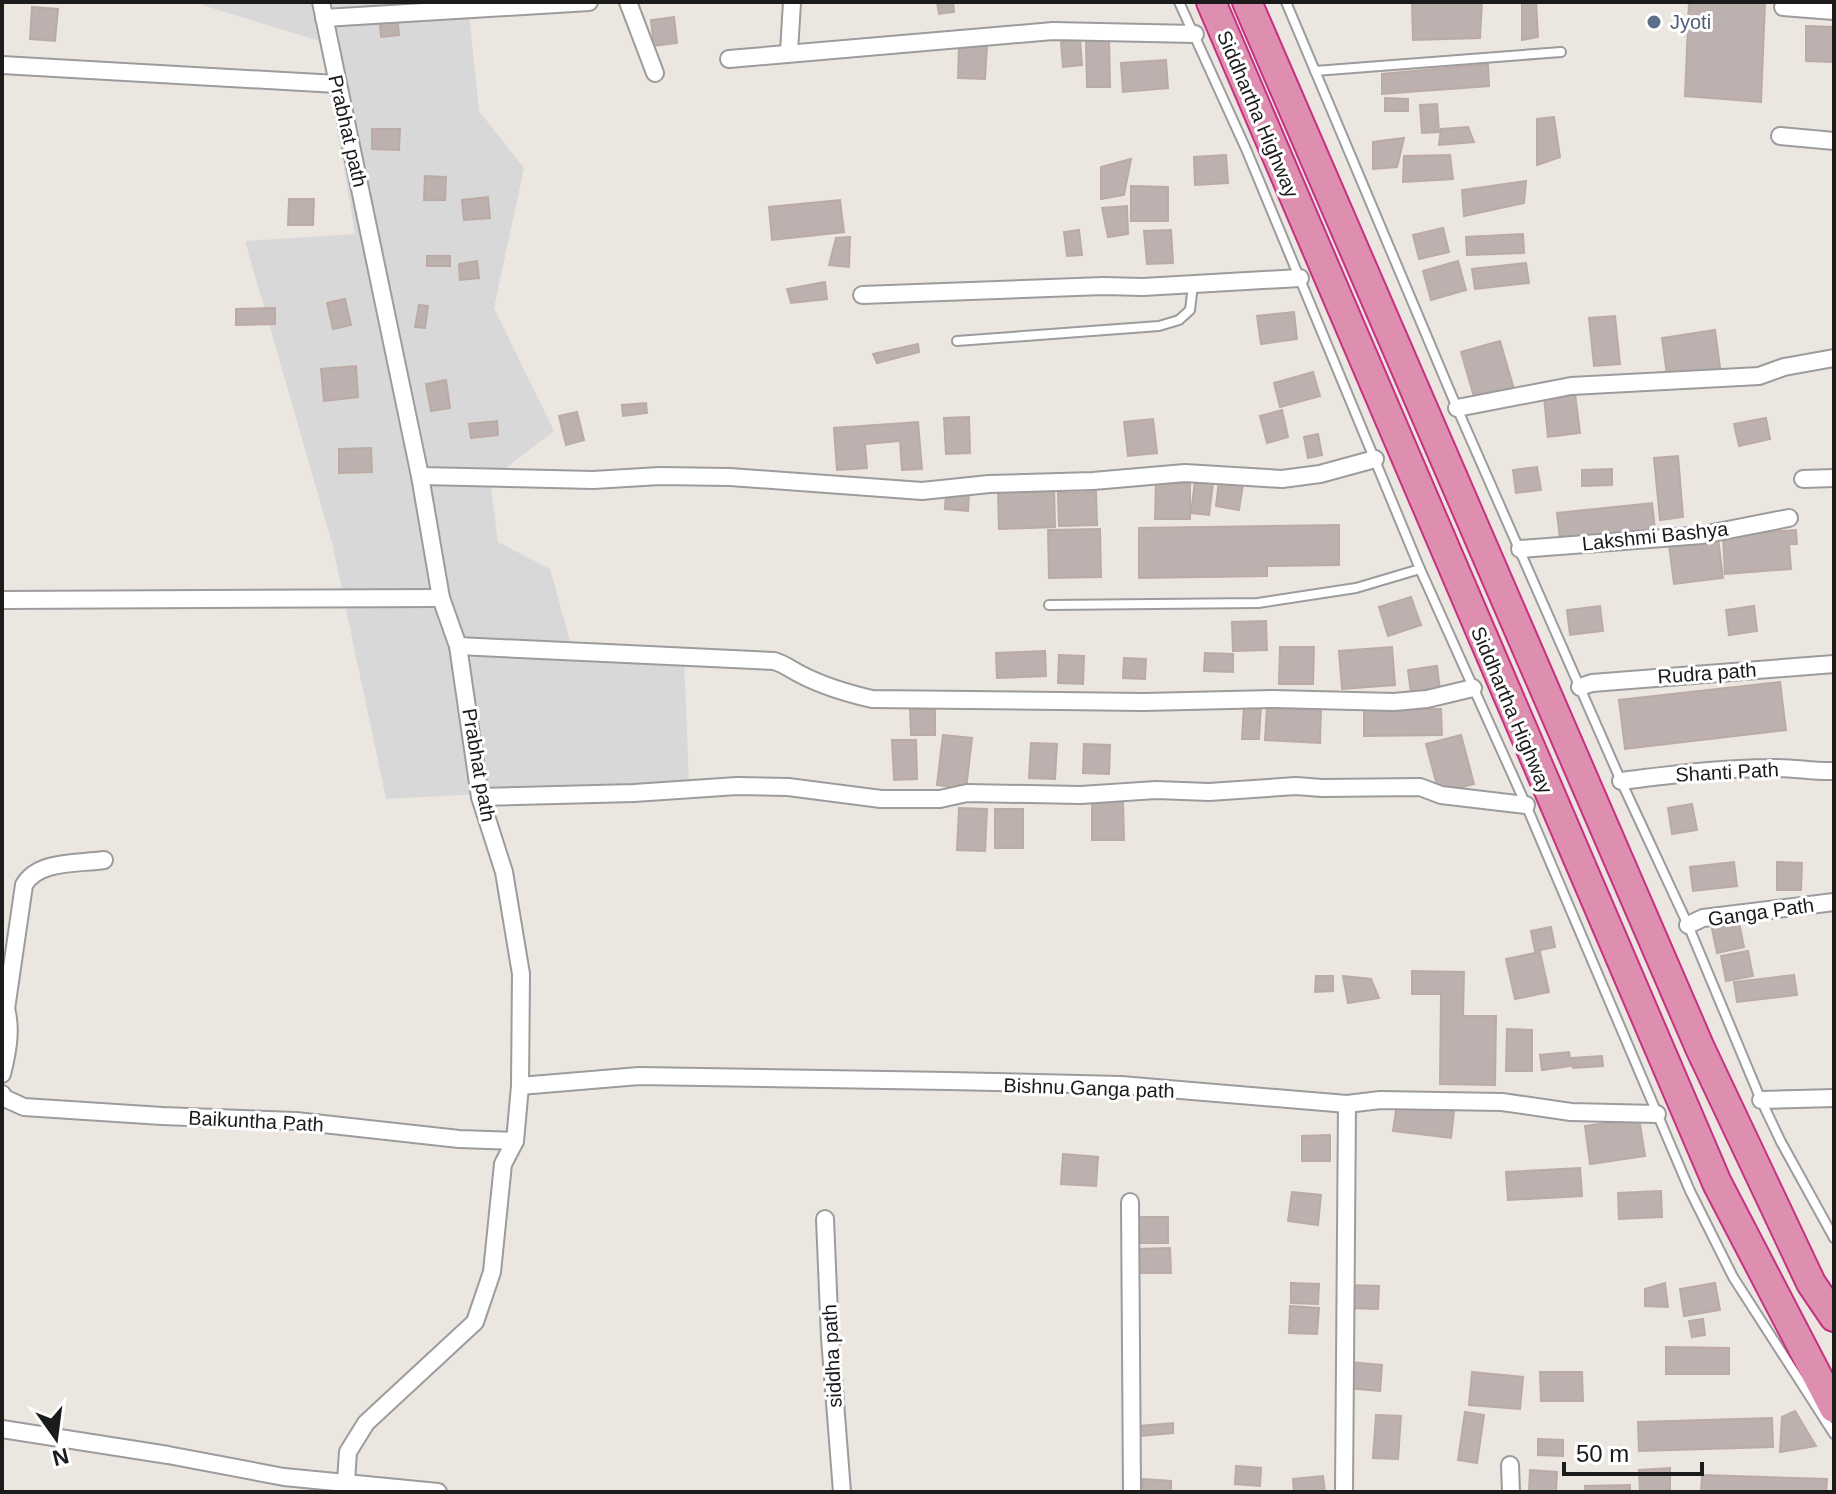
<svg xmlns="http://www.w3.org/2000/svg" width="1836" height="1494" viewBox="0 0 1836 1494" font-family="Arial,sans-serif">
  <rect width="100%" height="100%" fill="#ece6e1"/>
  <path fill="#d9d8d8" d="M202,2h266l11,109 45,57 -30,140 60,123 -64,49 8,62 52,27 23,82 111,7 5,125 -303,16 -54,-256 -87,-302 110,-7 -32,-192 -121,-37z"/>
  <g fill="#bcb1ae" stroke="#bcaaa5" stroke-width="2">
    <path d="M937,2h16l1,10 -15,2z"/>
    <path d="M1412,2h70l-2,36 -67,2z"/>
    <path d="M1522,2h14l2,35 -16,3z"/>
    <path d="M1689,2h76l-4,100 -76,-6z"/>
    <path d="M32,7l26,2 -3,32 -25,-2z"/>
    <path d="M397,13l2,22 -18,2 -2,-22z"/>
    <path d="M674,17l3,26 -23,3 -3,-26z"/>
    <path d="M1806,26l28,1v35l-28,-1z"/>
    <path d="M1080,39l2,26 -19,2 -2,-25z"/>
    <path d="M1109,39l1,48h-23l-1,-47z"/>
    <path d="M959,45l28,1 -2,33 -27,-1z"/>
    <path d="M1166,60l2,28 -45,4 -2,-29z"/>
    <path d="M1488,64l1,22 -107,8v-20z"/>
    <path d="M1385,98l23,1v12h-23z"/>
    <path d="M1437,104l2,28 -17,1 -2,-28z"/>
    <path d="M1554,117l6,40 -23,8v-46z"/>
    <path d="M1468,127l6,15 -35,3 2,-16z"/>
    <path d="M372,129h28l-1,21 -27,-1z"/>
    <path d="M1404,138l-7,29 -24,2v-27z"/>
    <path d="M1226,155l2,28 -33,2 -1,-28z"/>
    <path d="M1450,155l3,24 -50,3 1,-26z"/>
    <path d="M1131,159l-7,36 -23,4v-32z"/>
    <path d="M425,176l21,1 -1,23h-21z"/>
    <path d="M1526,181l-2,22 -60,13 -2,-26z"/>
    <path d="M1131,186l37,1v34h-37z"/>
    <path d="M488,197l2,21 -26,2 -2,-20z"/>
    <path d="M289,199h25l-1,26h-25z"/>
    <path d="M840,200l4,32 -72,8 -3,-33z"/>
    <path d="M1127,206l1,28 -20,3 -6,-29z"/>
    <path d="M1443,228l6,24 -30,7 -6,-24z"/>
    <path d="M1079,230l3,25 -15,1 -3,-24z"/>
    <path d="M1171,230l2,33 -26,1 -3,-33z"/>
    <path d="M1523,234l1,19 -57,2 -1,-18z"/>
    <path d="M850,237l-1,30 -20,-2 7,-27z"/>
    <rect x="427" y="256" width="23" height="10"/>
    <path d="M477,261l2,17 -19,2 -1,-16z"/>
    <path d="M1458,261l8,29 -35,10 -8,-29z"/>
    <path d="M1526,263l3,20 -54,6 -3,-20z"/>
    <path d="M825,282l2,17 -36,4 -4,-14z"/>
    <path d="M345,299l6,26 -18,4 -6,-26z"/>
    <path d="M419,305l9,1 -3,22 -10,-1z"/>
    <path d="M275,308v16l-39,1v-16z"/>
    <path d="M1294,312l3,27 -36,5 -4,-28z"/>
    <path d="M1615,316l5,48 -26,2 -5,-48z"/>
    <path d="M1715,330l5,38 -53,7 -5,-37z"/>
    <path d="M1500,341l14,48 -39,11 -14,-48z"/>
    <path d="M918,344l1,8 -42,11 -4,-9z"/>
    <path d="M356,366l2,31 -34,4 -3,-32z"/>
    <path d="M1313,372l7,24 -40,11 -6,-24z"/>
    <path d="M446,380l4,28 -19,3 -5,-27z"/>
    <path d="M1575,393l5,40 -32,4 -4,-40z"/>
    <path d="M646,403l1,10 -24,3 -1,-11z"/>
    <path d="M1282,410l6,27 -21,6 -7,-27z"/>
    <path d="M577,412l7,28 -18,5 -7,-29z"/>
    <path d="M969,417l1,36 -24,1 -2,-36z"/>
    <path d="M1766,418l4,21 -31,7 -5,-22z"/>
    <path d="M1153,419l4,34 -29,3 -4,-34z"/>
    <path d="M497,421l1,14 -27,3 -2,-14z"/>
    <path d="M918,422l4,47 -20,1 -2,-29 -35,3 2,24 -30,2 -3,-42z"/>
    <path d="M1318,434l4,21 -14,3 -4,-21z"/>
    <path d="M371,448l1,24 -33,1v-24z"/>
    <path d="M1678,456l5,61 -23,3 -6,-62z"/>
    <path d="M1537,467l4,23 -25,3 -3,-23z"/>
    <path d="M1612,469v16l-30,1v-16z"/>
    <path d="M1195,481l18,2 -4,32 -18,-2z"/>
    <path d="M1219,481l24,3 -4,26 -23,-4z"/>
    <path d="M1156,483l34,1v35h-35z"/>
    <path d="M1054,488l1,39 -56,2 -1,-39z"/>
    <path d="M946,492l23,2 -1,17 -23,-2z"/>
    <path d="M1096,492l1,33 -38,1 -1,-33z"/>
    <path d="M1652,503l3,26 -95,10 -3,-26z"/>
    <path d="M1339,525v40l-72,1v10l-128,2v-50z"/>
    <path d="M1100,529l1,48 -52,1 -1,-48z"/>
    <path d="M1796,530l1,14h-8l2,25 -66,5 -2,-39z"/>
    <path d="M1718,538l5,40 -49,6 -5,-39z"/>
    <path d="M1411,597l10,28 -33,11 -9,-29z"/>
    <path d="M1600,606l3,25 -33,4 -3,-25z"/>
    <path d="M1754,606l3,25 -28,4 -3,-25z"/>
    <path d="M1266,621l1,29 -34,1 -1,-29z"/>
    <path d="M1280,647h34l-1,37h-34z"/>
    <path d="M1392,647l3,38 -53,4 -3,-38z"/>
    <path d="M1045,651l1,25 -49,2 -1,-25z"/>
    <path d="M1205,653l28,1v18l-29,-1z"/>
    <path d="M1059,655l25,1 -1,28 -25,-1z"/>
    <path d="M1124,658l22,1 -1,20 -22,-1z"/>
    <path d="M1437,666l3,24 -29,3 -3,-23z"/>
    <path d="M1780,682l6,48 -161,19 -6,-49z"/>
    <path d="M1244,705l17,1 -2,33h-17z"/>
    <path d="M1267,706l54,2 -1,35 -55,-3z"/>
    <path d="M910,709h25v26h-24z"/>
    <path d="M1441,709l1,26 -78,1v-26z"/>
    <path d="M943,735l29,3 -6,51 -29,-4z"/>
    <path d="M1461,735l13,49 -35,9 -13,-49z"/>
    <path d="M892,740h24l1,39 -23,1z"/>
    <path d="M1031,743l26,1 -2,35 -26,-1z"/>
    <path d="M1084,744l26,1 -1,29 -26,-1z"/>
    <path d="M1123,802l1,38h-32v-37z"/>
    <path d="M1692,804l5,26 -25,4 -4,-26z"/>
    <path d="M959,808l28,1 -2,42 -28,-1z"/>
    <rect x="995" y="809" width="28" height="39"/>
    <path d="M1734,862l3,24 -44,5 -3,-24z"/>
    <path d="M1777,862l25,1 -1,27h-24z"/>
    <path d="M1738,918l6,29 -27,6 -6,-29z"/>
    <path d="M1551,927l4,20 -20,4 -4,-20z"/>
    <path d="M1748,951l5,25 -27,5 -5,-25z"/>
    <path d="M1540,952l9,40 -34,7 -9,-40z"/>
    <path d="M1412,971l52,1 -1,44h33l-1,69 -55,-1 1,-90h-29z"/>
    <path d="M1794,975l3,20 -60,7 -3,-20z"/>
    <path d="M1316,976h17v15l-18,1z"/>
    <path d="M1343,976l28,3 8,19 -31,5z"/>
    <path d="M1507,1029l25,1v41h-26z"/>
    <path d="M1569,1052l2,14 -29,4 -2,-15z"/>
    <path d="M1602,1056l1,10 -30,2 -1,-10z"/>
    <path d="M1397,1104l57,7 -3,27 -58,-7z"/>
    <path d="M1639,1118l6,38 -55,8 -5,-38z"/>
    <path d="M1330,1135v26h-28v-25z"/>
    <path d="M1063,1154l35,3 -2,29 -35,-2z"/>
    <path d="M1580,1168l2,28 -74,4 -2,-28z"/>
    <path d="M1661,1191l1,26 -43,2 -1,-26z"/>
    <path d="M1292,1192l29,3 -3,30 -30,-4z"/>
    <rect x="1137" y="1217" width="31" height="26"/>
    <path d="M1170,1248l1,25h-36v-24z"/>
    <path d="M1291,1283l28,1 -1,20 -27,-1z"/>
    <path d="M1665,1283l3,24 -23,-1v-17z"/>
    <path d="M1715,1283l5,27 -36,6 -4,-27z"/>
    <path d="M1349,1285l30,1 -1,23 -30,-1z"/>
    <path d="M1290,1306l29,2 -2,26 -28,-1z"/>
    <path d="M1703,1319l2,16 -13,2 -3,-16z"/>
    <path d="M1666,1347l63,1v26h-63z"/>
    <path d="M1349,1362l33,3 -2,26 -34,-3z"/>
    <path d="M1472,1372l51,5 -3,32 -51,-4z"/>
    <path d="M1540,1372h42l1,29h-42z"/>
    <path d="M1795,1411l21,35 -36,6 2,-35z"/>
    <path d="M1465,1412l19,3 -7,48 -19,-3z"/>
    <path d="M1376,1415l25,1 -3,43 -25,-1z"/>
    <path d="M1772,1418l1,29 -134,4 -1,-29z"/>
    <path d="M1173,1423v10l-33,3 -1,-10z"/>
    <path d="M1538,1439l25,1v16l-25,-1z"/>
    <path d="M1236,1466l25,2 -1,18 -25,-2z"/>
    <path d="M1670,1468v23l-30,1 -1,-22z"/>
    <path d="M1530,1470l27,2 -1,20h-27z"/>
    <path d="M1702,1475l125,4 -1,13h-125z"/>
    <path d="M1323,1476l2,16h-31l-1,-13z"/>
    <path d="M1143,1479l28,2v11h-29z"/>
    <path d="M1630,1485v7h-45v-6z"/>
  </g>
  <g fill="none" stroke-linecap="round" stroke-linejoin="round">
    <g stroke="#9c9c9c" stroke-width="12">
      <g id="lane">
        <path d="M1179,2l67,147 174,420 106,236 164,386 43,86 101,157"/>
        <path d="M1286,2l171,406 164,373 67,144 73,175 20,42 53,96"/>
        <path d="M1315,71l246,-19"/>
        <path d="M957,341l202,-15 20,-6 11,-10 3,-25"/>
        <path d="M1049,605l209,-2 98,-15 64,-19"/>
      </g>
    </g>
    <g stroke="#9c9c9c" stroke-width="20">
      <g id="street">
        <path d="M321,2l99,474 21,122 17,48 22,151 24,75 17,102 -1,112 -5,55 -12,23 -11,108 -17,50 -109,101 -18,29 -2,29"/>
        <path d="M628,2l27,71"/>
        <path d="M1783,7l51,4"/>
        <path d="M324,18l265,-16"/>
        <path d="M789,52l3,-50"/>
        <path d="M729,59l324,-28 142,3"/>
        <path d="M2,65l335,19"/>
        <path d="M1780,136l54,5"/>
        <path d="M862,295l241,-9 40,1 157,-9"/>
        <path d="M1457,408l114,-22 188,-10 25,-9 50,-9"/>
        <path d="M420,476l173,4 67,-4 70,1 192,14 67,-7 104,-3 92,-8 97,6 38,-5 55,-15"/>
        <path d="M1803,479l31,-1"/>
        <path d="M1520,549l182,-14 87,-17"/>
        <path d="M2,600l439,-2"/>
        <path d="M458,646l316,15c10,3 15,7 24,12 22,12 48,20 74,26l272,3 129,-3 121,3 33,-3 46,-11"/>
        <path d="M1580,687l12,-4 242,-19"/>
        <path d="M1621,781c49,-6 100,-13 150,-13 21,-1 42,4 63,3"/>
        <path d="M480,797l154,-4 103,-7 51,1 93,12h59l27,-6 114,2 75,-5 53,2 87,-6 26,2 98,-1 21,8 85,10"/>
        <path d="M1688,925l15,-7 131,-16"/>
        <path d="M2,1009h4c6,21 1,45 -4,65"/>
        <path d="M6,1009l18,-124c14,-25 53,-21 80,-25"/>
        <path d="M520,1086l119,-10 310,5 172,4 226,19 33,-4 122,2 69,10 86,2"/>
        <path d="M2,1094v3l22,10 138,9 134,5 163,18 56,2"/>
        <path d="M1761,1100l73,-2"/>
        <path d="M1130,1202l2,290"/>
        <path d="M825,1219l5,119 12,154"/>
        <path d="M2,1429l166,26 116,22 154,15"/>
        <path d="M1510,1465l1,27"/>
        <path d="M1344,1492l3,-388"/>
      </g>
    </g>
    <g stroke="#c73184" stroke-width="32">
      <g id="highway">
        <path d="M1211,2l506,1181 117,225"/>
        <path d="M1247,2l453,1046 111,235 23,34"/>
      </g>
    </g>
    <use href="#lane" stroke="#fff" stroke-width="8"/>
    <use href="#street" stroke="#fff" stroke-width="16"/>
    <use href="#highway" stroke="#de8eae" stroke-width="28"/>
  </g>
  <circle fill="#5c6f8a" stroke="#fff" stroke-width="3" cx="1654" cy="22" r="8"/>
  <g text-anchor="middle" stroke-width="6" stroke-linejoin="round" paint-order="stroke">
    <g font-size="20" fill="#4e5e75" stroke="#fff" text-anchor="start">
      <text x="1670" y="29">Jyoti</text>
    </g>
    <g font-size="20" fill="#1b1b1b" stroke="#fff">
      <text transform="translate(1258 114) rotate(67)" y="7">Siddhartha Highway</text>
      <text transform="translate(348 131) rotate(77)" y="7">Prabhat path</text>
      <text transform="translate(1655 536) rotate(-6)" y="7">Lakshmi Bashya</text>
      <text transform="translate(1707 673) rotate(-4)" y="7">Rudra path</text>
      <text transform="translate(1512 710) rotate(67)" y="7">Siddhartha Highway</text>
      <text transform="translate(479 765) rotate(80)" y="7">Prabhat path</text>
      <text transform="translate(1727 772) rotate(-3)" y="7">Shanti Path</text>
      <text transform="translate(1761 912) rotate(-8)" y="7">Ganga Path</text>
      <text transform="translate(1089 1088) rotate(2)" y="7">Bishnu Ganga path</text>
      <text transform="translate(256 1121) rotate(3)" y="7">Baikuntha Path</text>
      <text transform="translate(832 1356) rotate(-93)" y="7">siddha path</text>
    </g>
  </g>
  <rect width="1836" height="1494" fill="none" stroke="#1b1b1b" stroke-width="8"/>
  <g transform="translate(56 1438) rotate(166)" stroke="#ffffff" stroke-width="6" paint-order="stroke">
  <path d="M0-6L14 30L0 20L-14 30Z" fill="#1b1b1b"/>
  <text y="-12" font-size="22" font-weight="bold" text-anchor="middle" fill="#1b1b1b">N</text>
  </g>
  <path d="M1564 1462v12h138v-12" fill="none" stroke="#1b1b1b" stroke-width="4"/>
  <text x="1576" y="1462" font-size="24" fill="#1b1b1b" stroke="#ffffff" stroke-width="6" paint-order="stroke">50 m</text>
</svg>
